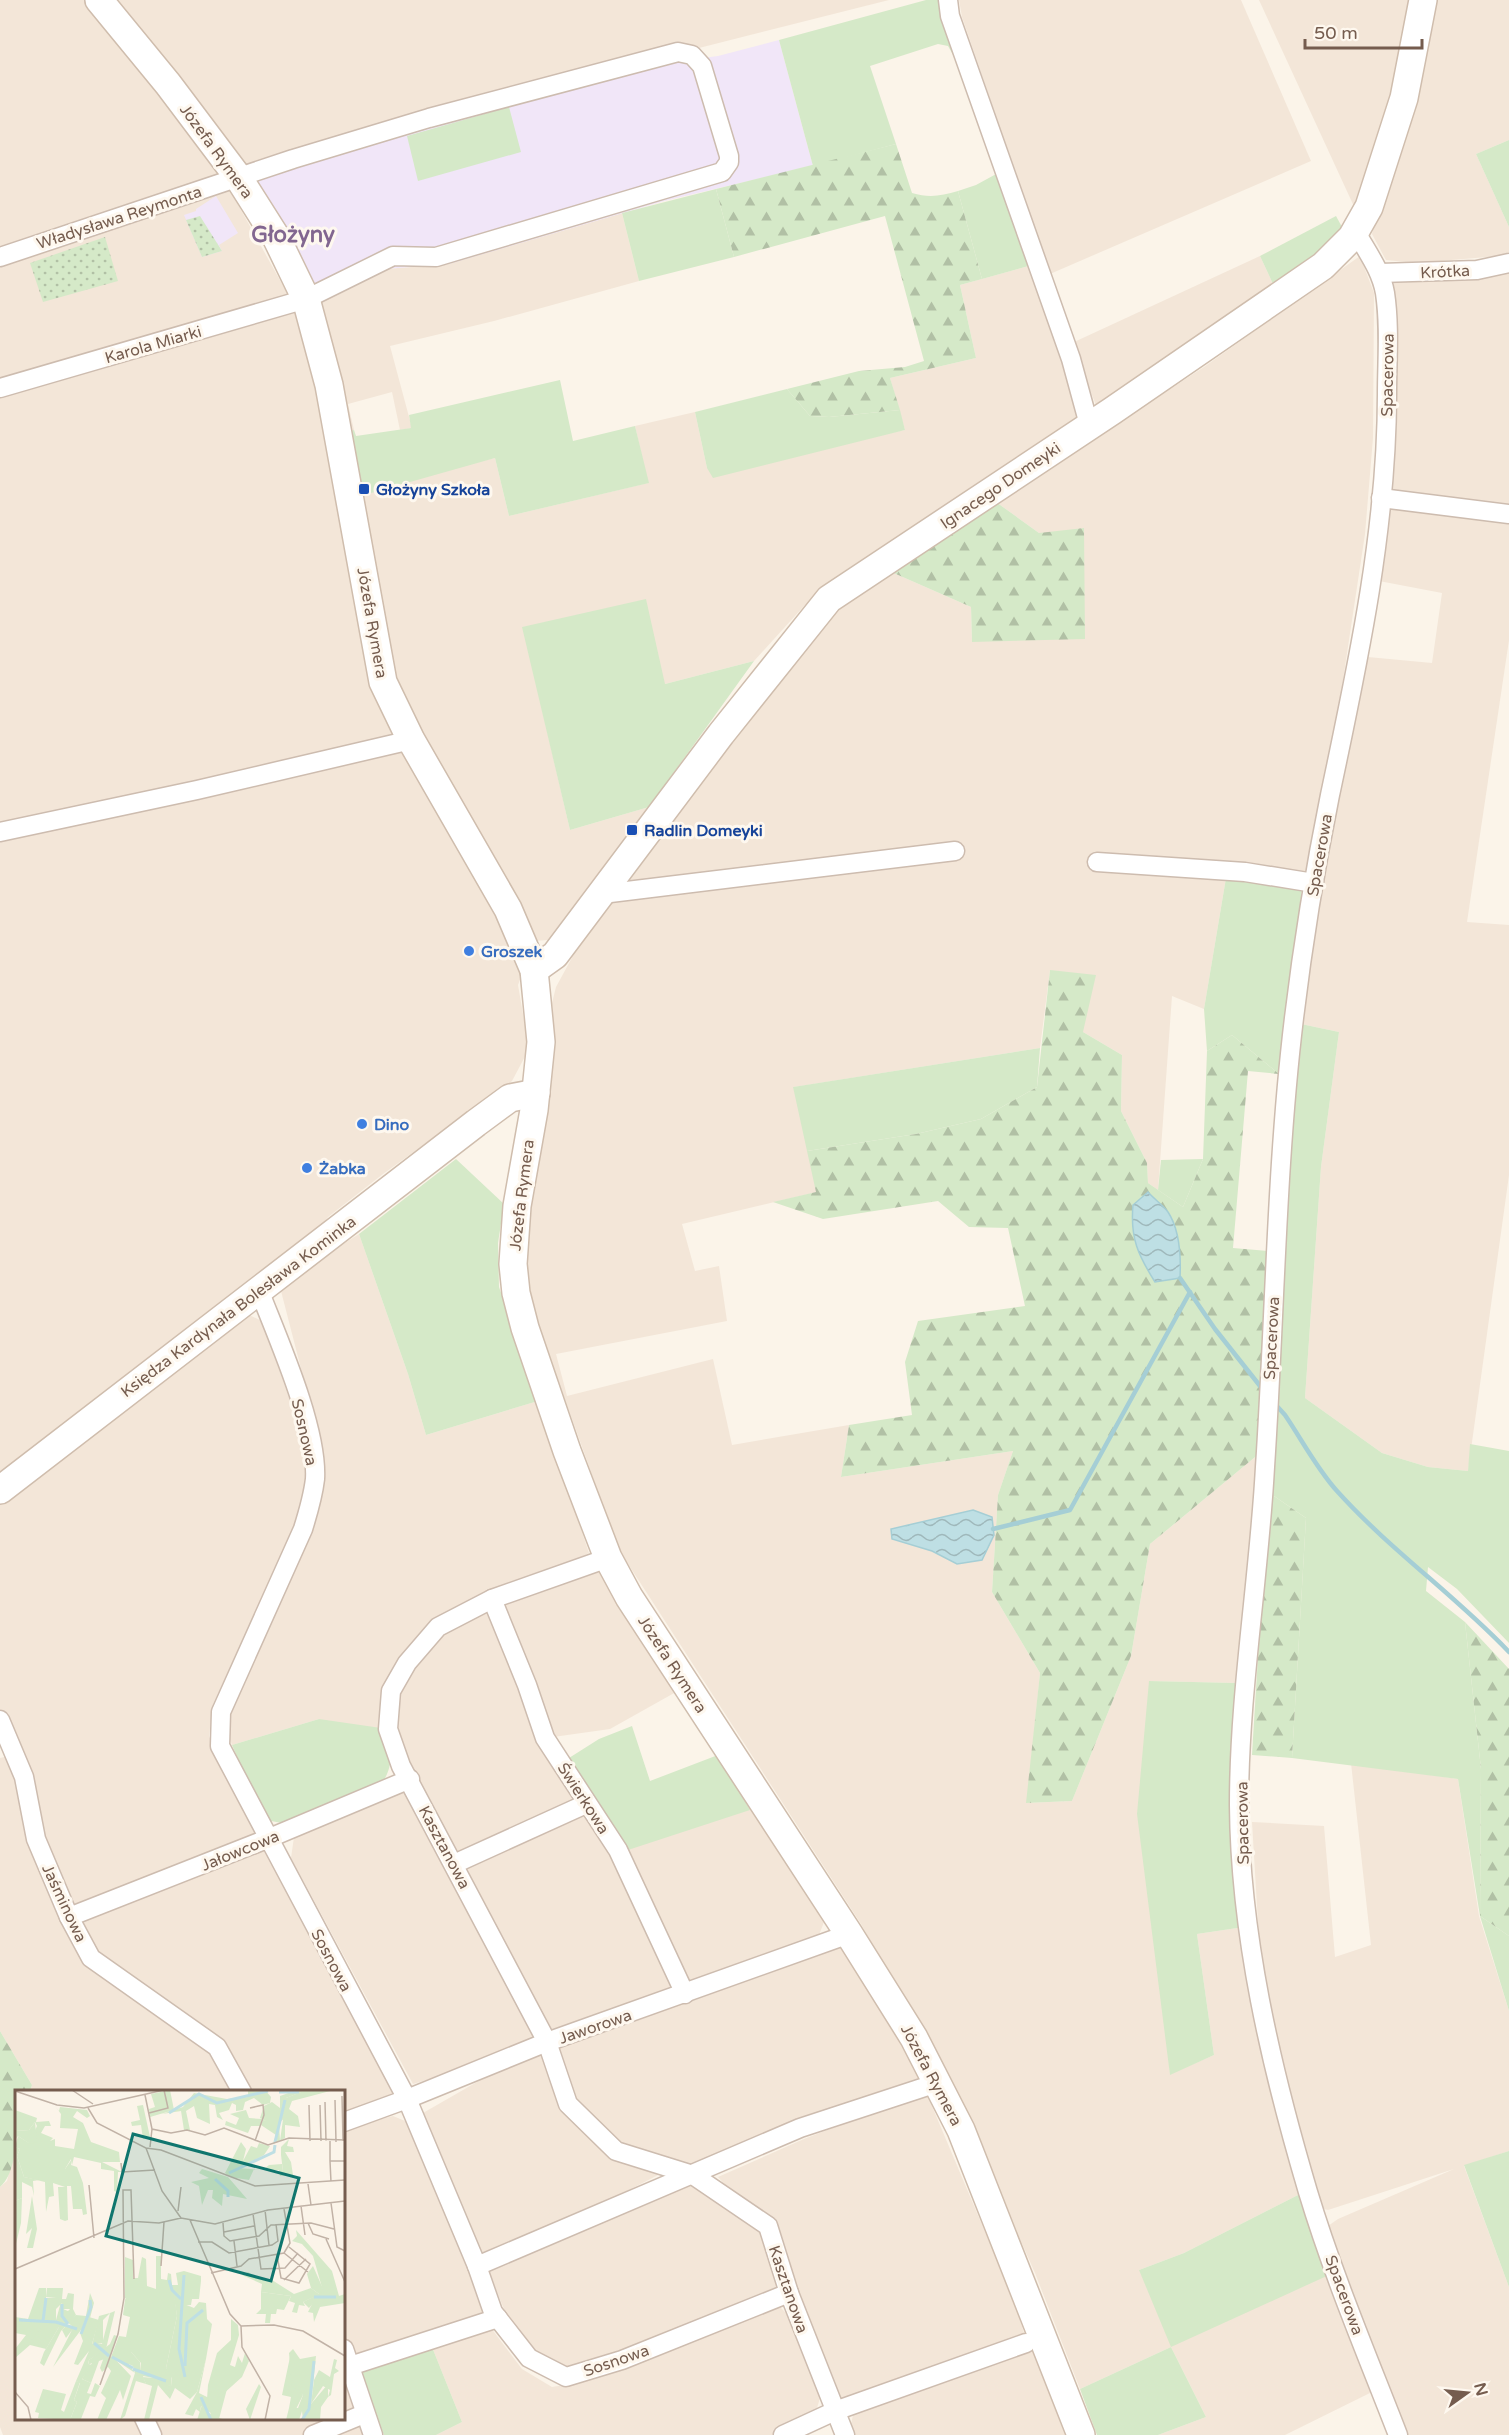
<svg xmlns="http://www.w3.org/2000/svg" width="1509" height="2435" viewBox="0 0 1509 2435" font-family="'Varela Round',sans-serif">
  <defs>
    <pattern id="forest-firs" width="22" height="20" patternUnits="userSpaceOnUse" patternTransform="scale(1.5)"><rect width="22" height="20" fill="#d5e9c8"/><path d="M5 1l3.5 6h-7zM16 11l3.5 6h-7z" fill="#b1c0a5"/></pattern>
    <pattern id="park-dots" width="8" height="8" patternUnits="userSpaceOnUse" patternTransform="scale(1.5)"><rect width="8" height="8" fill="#d5e9c8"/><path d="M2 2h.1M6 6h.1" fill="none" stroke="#b1c0a5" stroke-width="1.8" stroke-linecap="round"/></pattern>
    <pattern id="water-waves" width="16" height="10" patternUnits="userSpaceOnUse" patternTransform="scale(1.5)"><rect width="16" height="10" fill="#bedfe4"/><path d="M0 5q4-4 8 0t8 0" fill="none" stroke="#9fb8bb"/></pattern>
  </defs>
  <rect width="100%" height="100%" fill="#fbf4e9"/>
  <g fill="#f3e6d8">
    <path d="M0,0h889l-190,48 -15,-3 -134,34 -195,51 -133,46 74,133 89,-40 64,-5 173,-51 17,68 -145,40 -104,25 22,82 -12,2 -8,-38 -44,12 6,26 -4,1 7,39 4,9 108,-15 26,-6 14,58 139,-33 -13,-57 60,-14 12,56 198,-38 -15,-52 86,-20 -16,-73 72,-20 50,154 -226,149 -52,38 -50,55 -89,23 -120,-60 -22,3 47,203 79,-23 -90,125 -11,8 -14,1 -16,44 11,64 -17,32 -129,93 -55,43 -19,25 -268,198 -41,34z"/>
    <path d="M959,0h282l70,161 -261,113 -88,-257z"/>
    <path d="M1259,0h151l-27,141 -26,72z"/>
    <path d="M1437,0h72v140l-33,14 33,73v25l-10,4 -83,7 -30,-3 -14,-26z"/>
    <path d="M1260,256l13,28 -176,124 -25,-65z"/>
    <path d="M1360,256l14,37 -1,145 -8,96 -24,159 -36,181 -77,-8 -24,143 -32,-13 -14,194 -10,-7 -1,-20 -26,-52 1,-56 -39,-23 -33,-62 -10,78 -246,39 23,105 -135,32 13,47 24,-5 8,55 -171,33 11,42 146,-37 19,86 117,-20 -8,52 172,-26 -15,44 -6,97 48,81 -13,130 45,-2 59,-145 19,-112 110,-91 -16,182 -8,48 -87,-2 21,393 44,-19 -17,-121 47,-7 58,266 -118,60 -45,17 190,5 45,116 -89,44h-127l48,-18 -35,-70 -91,42 -45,-116 -89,-202 -27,-44 -58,-103 -242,-374 -86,-240 -7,-52 4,-45 18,-107 6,-62 -2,-41 4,-16 18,-33 26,-37 33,-41 184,-254 72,-51 82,36 1,35 67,-109 -43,-31 208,-135z"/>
    <path d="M1509,268v372l-42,282 42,3v250l-41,296 -40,-4 -46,-14 -77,-55 16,-231 18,-135 -38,-8 6,-59 24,-137 37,-171 64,6 10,-70 -63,-12 10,-303 38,3 62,-7z"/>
    <path d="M359,1234l49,140 18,61 112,-34 51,152 -71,36 83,-17 75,120 -66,37 -64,9 72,112 132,-45 74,117 -5,13 -127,56 144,-45 7,2 58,91 22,41 -231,85 -30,8 -164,84 195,-82 57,38 -32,-36 86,-38 122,-47 89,211 9,30 -185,68 -50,-108 -223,84 -37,-19 -31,-40 6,-9 -81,-196 120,-69 -130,40 -122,-226 3,-21 115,-58 -9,-16 -81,-44 -87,26 -5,-14 3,-20 79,-178 5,-114 -33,-128 51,-40z"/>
    <path d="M247,1314l15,7 27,77 14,50 5,29 -2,21 -13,34 -80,172 -4,32 17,40 167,317 -49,22v-23l-314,-1 2,-6 -32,-54v-273l22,-5 -22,-44v-208z"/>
    <path d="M1351,1763l107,16 21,137 30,95v140l-45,15 45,121v148h-101l-65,-162 -15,-47 10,-7 116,-50 -126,41 -8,-2 -33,-119 -26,-116 -9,-151 72,4 11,131 36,-12z"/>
    <path d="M393,2116l17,7 49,121 25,68 -136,46 25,77h-370l-3,-8v-240l7,-6 9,-37v274h328v-289z"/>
    <path d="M774,2305l5,1 8,8 33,84 -3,10 -45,27h-336l26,-13 -30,-75 59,-19 31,41 30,18 25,-4z"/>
    <path d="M1030,2349l4,4 31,82h-213l-2,-6 3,-14 113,-45z"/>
  </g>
  <g fill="#f1e6f8">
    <path d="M779,40l34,126 -149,35 -215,63 -64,5 -68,29 -62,-120 106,-35 288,-78 69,-9z"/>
    <path d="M216,196l22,37 -19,12 3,6 -20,6 -18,-42 12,-4v-2z"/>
  </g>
  <g fill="#d5e9c8">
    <path d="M926,0h14l16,60 -8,-14 -10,-2 -68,22 26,78 -83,22 -34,-126z"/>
    <path d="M509,107l12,45 -103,29 -11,-45z"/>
    <path d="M1509,140v87l-33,-73z"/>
    <path d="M998,173l34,92 -50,14 -24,-88 18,-6z"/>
    <path d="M716,189l18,68 -95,24 -17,-68z"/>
    <path d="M1336,216l6,11 -14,18 -55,39 -13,-28z"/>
    <path d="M560,380l13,61 62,-15 14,57 -140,33 -14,-58 -131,37c-4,-22 -10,-42 -14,-64l4,-1 2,6 55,-8 -2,-13z"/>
    <path d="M787,389l23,27 19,1 71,-7 5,20 -192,48 -6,-10 -12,-56z"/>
    <path d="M646,599l19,85 89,-23 -105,146 -79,23 -48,-203z"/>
    <path d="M1226,878l76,11 -23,185 -47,-39 -25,16 -3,-42z"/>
    <path d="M1301,1024l38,8 -18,135 -16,231 77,55 46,14 40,4 2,-27 39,7v192l-52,-54 -29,-22 -2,24 39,31 16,147 -1,147 29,20v75l-29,-95 -22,-137 -166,-21 14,-240 -38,-26 15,-282z"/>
    <path d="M1040,1048l-3,39 -56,32 -65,15 -109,17 -14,-64z"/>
    <path d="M456,1159l48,45 -6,39 1,44 39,114 -112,34 -18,-61 -49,-140z"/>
    <path d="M1203,1159l-20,48 -25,-17 3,-30z"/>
    <path d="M1149,1681l87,2 -5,111 13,133 -47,7 17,121 -44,20 -33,-261z"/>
    <path d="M319,1719l62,9c7,21 15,31 3,52l-102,43 -11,-2 -14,-19 -25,-57z"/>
    <path d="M632,1726l18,55 68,-26 32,55 -122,40 -59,-92 30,-19z"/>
    <path d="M1509,2151v136l-45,-122z"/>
    <path d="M1302,2193l27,82 -158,72 35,70 -48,18h-61l-17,-46 91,-42 -32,-77 45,-17z"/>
    <path d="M432,2347l30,75 -26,13h-52l-25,-64z"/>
  </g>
  <g fill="url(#forest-firs)">
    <path d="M896,144l16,49c17,5 29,3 46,-2l24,88 -22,6 16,73 -86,20 10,32 -71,7 -19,-1 -23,-27 72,-18 46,-4 19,-6 -39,-145 -151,41 -18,-68z"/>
    <path d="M996,502l43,31 45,-5 1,111 -113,3 -1,-35 -82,-36z"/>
    <path d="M1050,970l46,5 -13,57 39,23 -1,56 26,52 1,20 35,24 20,-48 4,-108 25,-16 47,39 -31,-3 -15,177 35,3 -8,202 -110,91 -19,112 -59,145 -46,2 14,-130 -48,-81 6,-97 15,-44 -172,26 8,-52 63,-10 -7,-53 13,-41 107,-15 -17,-78 -39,-1 -31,-26 -115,18 -50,-17 43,-10 -9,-41 109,-17 65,-15 56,-32z"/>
    <path d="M1268,1492l38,26 -14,240 -40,-3z"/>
    <path d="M1465,1622l44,47v267l-29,-20 1,-147z"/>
    <path d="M0,2031l32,54 -2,6 -14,1c0,25 5,77 -16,95z"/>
  </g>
  <g fill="url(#park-dots)">
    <path d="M200,216l22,35 -20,6 -16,-37z"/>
    <path d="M105,237l13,44 -75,21 -13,-39z"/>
  </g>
  <g fill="url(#water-waves)" stroke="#a5ced5" stroke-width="1.5">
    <path d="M1148,1192c6,7 15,13 20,20 12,18 13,45 12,66l-25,4c-17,-27 -25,-44 -22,-77z"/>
    <path d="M973,1510l19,7 2,18 -12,25 -25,4 -25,-13 -40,-12 -1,-10z"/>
  </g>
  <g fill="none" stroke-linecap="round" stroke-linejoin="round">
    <g stroke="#a5ced5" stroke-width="4.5">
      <path d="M1180,1278l35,51 49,62"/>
      <path d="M1275,1404l10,11c17,25 32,54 52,76 53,59 118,104 172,161"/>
      <path d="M993,1529l77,-19 120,-218"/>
    </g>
    <g stroke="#cdbcaf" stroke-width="21">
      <g id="street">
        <path d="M948,0l2,16 121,343 18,66"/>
        <path d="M1356,232c11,20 25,38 29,61 5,33 2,67 2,101 0,135 -29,269 -57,401 -15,74 -27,148 -36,223 -18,149 -19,299 -29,449 -6,112 -26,226 -26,338 1,130 32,262 69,387 25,83 59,163 90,243"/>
        <path d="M0,257l293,-98 136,-41 249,-66 14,3 10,11 27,90v6l-7,10 -286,85 -43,-1 -87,43 -306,89"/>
        <path d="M1380,273l97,-3 32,-7"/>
        <path d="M1381,498l128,16"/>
        <path d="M0,832l197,-42 214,-50"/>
        <path d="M1097,862l148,10 69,11"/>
        <path d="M602,894l353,-43"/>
        <path d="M259,1290c19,49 59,138 56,189 -2,17 -7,34 -12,50l-82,183 -1,34 187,353 70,167 16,46 36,46 37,19 56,-17 167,-67"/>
        <path d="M608,1558l-116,41 -54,28 -31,36 -16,28 -3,38 13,37 146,276 21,62 48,47 77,24 75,51 21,67 56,142"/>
        <path d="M492,1599l35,86 18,53 73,112 67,144"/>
        <path d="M0,1720l24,57 12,62 33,78 22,41 126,89 25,45"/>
        <path d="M454,1864l132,-60"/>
        <path d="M69,1917l198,-78 143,-60"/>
        <path d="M344,2122l63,-23 140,-57 302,-108"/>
        <path d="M477,2266l323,-138 137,-45"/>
        <path d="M344,2349l29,86"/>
        <path d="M350,2366l148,-48"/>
        <path d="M144,2418l8,17"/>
        <path d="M313,2435l51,-21"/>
        <path d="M783,2435l52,-24 191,-68"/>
      </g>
    </g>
    <g stroke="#cfbdad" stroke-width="30">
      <g id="secondary">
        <path d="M99,0l69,84 70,93 38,60 30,62 23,86 54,297 28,58 97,169 26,61 7,72 -7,68 -17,96 -4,58 3,29 9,35 42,123 41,107 21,39 220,337 65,104 47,92 120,305"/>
        <path d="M534,970l21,-15 166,-221 108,-135 283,-188 211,-145 29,-29 17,-30 35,-109 19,-98"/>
        <path d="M0,1490l476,-367 34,-25 26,-5"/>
      </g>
    </g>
    <use href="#street" stroke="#fff" stroke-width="18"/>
    <use href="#secondary" stroke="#fff" stroke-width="27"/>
  </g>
  <g fill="#1a4fb4" stroke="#fef8ef" stroke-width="2">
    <rect x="358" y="483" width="12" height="12" rx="3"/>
    <rect x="626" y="824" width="12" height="12" rx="3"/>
  </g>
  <g fill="#3f7fe0" stroke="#fef8ef" stroke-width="2">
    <circle cx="469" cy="951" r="6"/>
    <circle cx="362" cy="1124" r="6"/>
    <circle cx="307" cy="1168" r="6"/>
  </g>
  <g text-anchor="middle" stroke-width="6" stroke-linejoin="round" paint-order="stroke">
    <g font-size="16" fill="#755c4e" stroke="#fef8ef">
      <text transform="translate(217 151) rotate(54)" y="6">Józefa Rymera</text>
      <text transform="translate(119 217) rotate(-18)" y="6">Władysława Reymonta</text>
      <text transform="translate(1445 271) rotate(-3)" y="6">Krótka</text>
      <text transform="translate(153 344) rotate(-16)" y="6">Karola Miarki</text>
      <text transform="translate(1387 375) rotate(-89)" y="6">Spacerowa</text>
      <text transform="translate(1000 485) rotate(-34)" y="6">Ignacego Domeyki</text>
      <text transform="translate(373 623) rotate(80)" y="6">Józefa Rymera</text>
      <text transform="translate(1319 855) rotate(-80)" y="6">Spacerowa</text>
      <text transform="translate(521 1195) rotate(-83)" y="6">Józefa Rymera</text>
      <text transform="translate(238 1306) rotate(-37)" y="6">Księdza Kardynała Bolesława Kominka</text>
      <text transform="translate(1271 1338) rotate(-87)" y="6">Spacerowa</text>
      <text transform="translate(305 1432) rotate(77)" y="6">Sosnowa</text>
      <text transform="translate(673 1664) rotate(57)" y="6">Józefa Rymera</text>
      <text transform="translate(584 1798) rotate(57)" y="6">Świerkowa</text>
      <text transform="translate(1242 1823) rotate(-91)" y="6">Spacerowa</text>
      <text transform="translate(445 1847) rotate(62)" y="6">Kasztanowa</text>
      <text transform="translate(240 1850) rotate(-22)" y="6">Jałowcowa</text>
      <text transform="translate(65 1903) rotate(65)" y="6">Jaśminowa</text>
      <text transform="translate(332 1960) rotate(62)" y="6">Sosnowa</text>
      <text transform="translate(595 2026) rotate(-19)" y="6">Jaworowa</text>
      <text transform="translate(932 2075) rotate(62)" y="6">Józefa Rymera</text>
      <text transform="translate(789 2289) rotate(71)" y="6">Kasztanowa</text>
      <text transform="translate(1345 2295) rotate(70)" y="6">Spacerowa</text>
      <text transform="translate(616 2360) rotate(-19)" y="6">Sosnowa</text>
    </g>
    <g font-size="16" font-weight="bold" fill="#164399" stroke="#fef8ef" text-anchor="start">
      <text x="376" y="495">Głożyny Szkoła</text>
      <text x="644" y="836">Radlin Domeyki</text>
    </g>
    <g font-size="16" font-weight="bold" fill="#366cbe" stroke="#fef8ef" text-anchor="start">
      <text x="481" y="957">Groszek</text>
      <text x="374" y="1130">Dino</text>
      <text x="319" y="1174">Żabka</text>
    </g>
    <g font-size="22" font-weight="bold" fill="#826690" stroke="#fef8ef">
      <text x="293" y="242">Głożyny</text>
    </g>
  </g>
  <g transform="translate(15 2090)">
    <rect width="330" height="330" fill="#fbf4e9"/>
    <path d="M155,0l4,20 -24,7 -1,-8 6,-2 -4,-13zM128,15l7,32 -7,2 -2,-14 -9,1 -1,-4 9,-2 -3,-14zM40,16l4,5 1,-4 27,3 3,6 -3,2 -10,-7 -4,6 10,6 8,19 28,10 1,10h-18l20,10h-4l-1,20 -3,-1v-20l-13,-2v-6l-27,-6 -2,8 -1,-6 -6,10v18l-12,-4 1,13 -5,1 -3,15 -1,-30 -21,-5 -7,-21 3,-7 -5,-2 3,-11 11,7 8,-17 -2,-4 -6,8 -14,1v-21l22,8 -1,4 13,-1 2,5h-6l-4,7 12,5 -3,3 5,-2v7l19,3 4,-20 -18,-1 1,-14zM231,20l3,8 13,1 -2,7h-9l-3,7 -23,-8 1,-4 10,4 3,-7 -9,-4zM248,30l16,2 1,19 -7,3 3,-9 -15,-10zM226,52l5,7 -3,12 8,-15 6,2 2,-5 11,3 -6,9 -25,13 24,2 6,-5 13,-1 1,7h5l1,4 -9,1 -1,-6h-16l-9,-1 -5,11 -19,-3 -5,-4zM17,106l5,33 -4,19h-6l5,-20 -6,6zM7,108l-1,25 -6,25v-47zM141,166h5v23l6,1 1,-7 3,1 1,11h6l-2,-12 8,-2 17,5v5l-2,18h-7l-1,6h-7l-2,-9 -8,-4 3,24 -11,52 6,6 -1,12 -13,-1 -9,35h-5l8,-34 -6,-2 -3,-7 10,1 -12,-7v-8l-10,-11 2,-11 -4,24 6,8 -24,-16 8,-21 7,1 4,-20 -7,-2 2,-15 8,-22h5l4,-21 4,2 1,27 9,3zM298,176l11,25 -15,17 -6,-6 16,-8 -8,-6 -4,-14zM24,198h7v10h10l-10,-1 1,-9h16l-1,11h4l2,-6 6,1 -1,15h-10l-1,-6 -6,6v11l-14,12 -2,7 19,-12 -13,22 -16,-4 -15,13v-9l11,-14 -11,-2v-16l13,2zM246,202l30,4 -7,14 -7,-1 -1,5h-5l-1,9h-5l1,-9h-10l5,-5zM75,203l4,10 -4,15 -37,49 19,-37 -6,8 -4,-8 4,-4h6l-5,-4 9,-7 10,1zM95,223l-7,7v23l-11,2 7,-29zM99,245l3,1 -7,21 -11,4 -8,22 -9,-4 10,-16 -4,2 1,-5 21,-16zM275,267l4,25 9,13 -7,14 -7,-1 2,-11 -9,-2zM191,269l-7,34 14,7 14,-11 -8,30 -18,-13 -1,6 -4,-3 -3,7 -8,-2 12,-22zM319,269l3,1 -2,8 4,3 -5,3 -3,21 -3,2 2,-7 -7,-4 -12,18 3,-24 5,-10 11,7zM61,291l4,1 -6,18 3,2 -7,18 -32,-2 1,-5 -4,-1 8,-23 23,5 -5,16 3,2zM244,294l2,3 -11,33 -4,-11z" fill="#d5e9c8"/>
    <path d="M233,0h17l6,7 -1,6 -7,2 -9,-7 -9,4 -2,8 -7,1v-6l-4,-2 -3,7 -10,3 4,7 -6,-3 -2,-12 -6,-1 1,20 -13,-6 -3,-12 -8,5 4,19h-6l-3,-19 -19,3 21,-7 11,-14 33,6 21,-2zM291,0h28l-42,11 -3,8 9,7 2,11 -15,-2v13l-5,3 6,-43zM20,32l2,20 -7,2 -12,-8 -3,4v-9l14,-1zM274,49l-2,7 6,1 1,5h-9l6,10 2,13h-4l-6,-4 -2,-16v-8zM0,57l5,2 -3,7 7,21 15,3 -6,1 1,15 -2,-9 -10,-5v16l-7,3zM57,69l-1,6 6,2 6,16 4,31 -4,1 -1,-6h-9l-2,-23h-4l1,34 -3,1 -5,-2 -2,-32h7v-18zM187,79l26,8 19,22 -24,-5 -1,12 -10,-8 1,-8h-5l-6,15 -3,-19 -8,-4 18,-4 -10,-5zM281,140l36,41 7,25 6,-2v9l-25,4 -6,15 -1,-9 -5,-1 8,-16 -13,6 2,4 -6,-1 -2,8 -5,-1 3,-9 -6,-2 2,-5 -30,-4 1,-8 -20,-9 6,-3 10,7 14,1 22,14 17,-6 8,6 4,-3 -10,-35 -11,-12 -10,-3 5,-5zM158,201l12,6 -1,7 10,4 5,-6 7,1 1,16 5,5 -6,35 -9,33 -7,7 -15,-11 -5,11 -12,-14 3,-3 10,4 1,-8 -6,-10 11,-52zM46,212l2,7 5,2 4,-4 4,8 -15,16 -17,35 -4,-3 4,-11 15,-25 -22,18 -6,-4 8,-11 17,-10zM100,221l-9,38 -17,11 -1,4 5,1 -11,14 9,4 -4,10 4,1 4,-11 5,3 -5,11 -5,-1 -9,23 -11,1 7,-18 -3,-2 6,-17 -4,-2 13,-30 -11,14 -4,-1 9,-23 -3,-8 9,-16 10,3 -7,24h10l8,-31zM216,229l7,6 1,10 -9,30 5,2 3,-11 4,7 3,-10 4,8 -7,16 -30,27 -5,-5 1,-14 9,-32 14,-13zM116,250v12l9,10 1,9 12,7 -10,-2 3,8 -10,-3 -11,35 -5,4 15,-47 -2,-7 -9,-4zM278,259l7,10 16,-3 -5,48 17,-20v13l-7,10 -1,13h-17l-1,-9 -3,9h-13l3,-12h9l5,-13 -11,-9 -3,-33zM89,267h9l18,19 -8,24 -3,-10 -14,30h-9l9,-22 -5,-5 10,-22 -3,-4 -6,5 -2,-4zM187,315l8,9 4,-4 5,8 7,2h-29z" fill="#d5e9c8"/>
    <path d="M110,167l8,3v38h-8z" fill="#d5e9c8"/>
    <path d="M282,0h10l-21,8v19l-6,5 -8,2 -12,-6 4,-12 8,-4 8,6v-12z" fill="#d5e9c8"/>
    <path fill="none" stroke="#bedfe4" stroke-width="3" d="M264,2h20M154,23l30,-19 18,9 51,-12M260,52l10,-42M214,83l45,-21 1,-7M200,89l13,12v6M169,185l-5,74 6,28M154,190l3,10 9,9M299,207h22M47,214v12l6,8M4,230l37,2 21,7M28,231l3,-23M66,244l10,-27 -1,-7M79,253l15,13M97,267l21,11M170,276l2,-43 16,-13M118,279l33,12M186,307l10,23M287,330l7,-11 5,-48"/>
    <path fill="none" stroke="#c1b2a6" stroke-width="1.5" d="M57,0l21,14M0,1l42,14 27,3 80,-18M130,5l7,34 19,4 16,-3 18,5 19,-7 44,17 21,-7 56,2M327,6l1,45M320,10l1,42M310,12l1,39M294,15l1,36M305,15l1,36M73,18l9,15 49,25 16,43 19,27M235,18l13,-3 1,10 -9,26M134,23l19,-5 -4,-18M135,57l2,-18M131,58l15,2 94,36 90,-6M315,71v-20M106,73l1,9 33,-2M316,92l-1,-21h15M293,94l3,21M74,95l5,53M316,113l6,44 8,4M286,116l4,29M250,120l4,35M163,121l3,-24M238,124l8,55 24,-1 13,-15M175,130l40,94 11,12 1,21 28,49 -5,24M208,133l1,13 6,5 29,-5 12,-11 40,-2 23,6M293,133l5,11 16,5M209,142l30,-6M311,149l19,43M219,151l3,25M183,152h14l17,11 43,-8 6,-4 -2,-17M269,163l24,19M262,165l4,23 18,5 11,-19 -21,-17M146,176l3,-44M0,179l113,-48 31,2 22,-5 34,6 53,-14 77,-9M196,183l30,-7 8,-7 35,-6 6,-10 -6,-34M269,190l22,-21M226,236l33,-1 29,6 42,25M85,295l18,-51 6,-36 -1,-108h8l3,89M0,302l13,15 3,13"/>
    <path fill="#0f766e" fill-opacity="0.15" stroke="#0f766e" stroke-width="3" d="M118,44l166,44 -28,103 -165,-45z"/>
    <rect width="330" height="330" fill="none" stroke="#755c4e" stroke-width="3"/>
  </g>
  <g transform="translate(1467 2393) rotate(75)" stroke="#fef8ef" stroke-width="4.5" paint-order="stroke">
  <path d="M0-4.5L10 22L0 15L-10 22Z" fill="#755c4e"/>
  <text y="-9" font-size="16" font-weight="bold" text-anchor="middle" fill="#755c4e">N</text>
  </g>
  <path d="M1305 39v9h117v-9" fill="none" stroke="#755c4e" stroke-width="3"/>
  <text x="1314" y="39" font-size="18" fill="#755c4e" stroke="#fef8ef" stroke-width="4.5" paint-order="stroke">50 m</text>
</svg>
